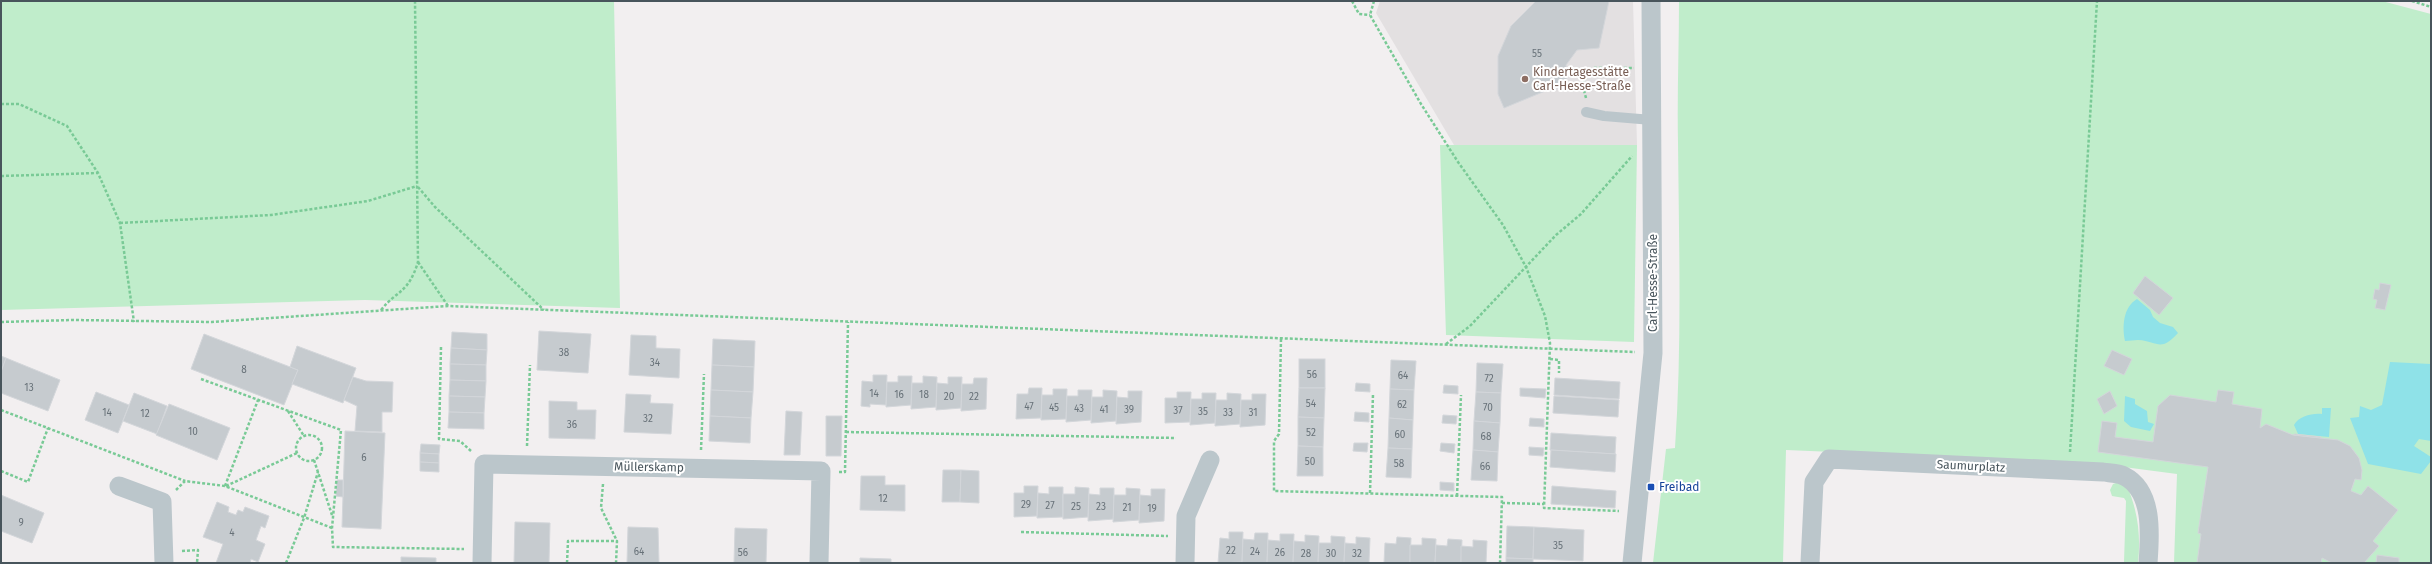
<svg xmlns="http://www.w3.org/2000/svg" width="2432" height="564" viewBox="0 0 2432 564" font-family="'Fira Sans',sans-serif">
  <rect width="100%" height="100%" fill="#f2eff0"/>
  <path fill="#e3e0e1" d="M1380,1h253l4,144h-183l-78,-132z"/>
  <g fill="#c0edcb">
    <path d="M1,1h613l6,307 -255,-8 -364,10z"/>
    <path d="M1679,1h703l49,13v549h-257l3,-89 -84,-11 -307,-13 -3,113h-130l13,-114 9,-1c7,-101 4,-203 3,-305 -1,-47 1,-95 1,-142z"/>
    <path d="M1440,145h197l-3,197 -188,-7z"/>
    <path d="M2119,482l8,4c11,25 14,51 11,77l-14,-1 2,-61 -2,-3 -12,-2 -2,-6 3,-6z"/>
  </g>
  <g fill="#8fe2e8">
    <path d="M2137,299l13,11 3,7 7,6 13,4 5,6c-18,20 -20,8 -40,7 -4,0 -8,1 -13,1 -3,-14 -2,-34 12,-42z"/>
    <path d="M2390,362l41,2v77l-12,-2 -5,7 17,11v4l-10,13 -53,-10 -18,-46 9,-1 1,-11 11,4 11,-5z"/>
    <path d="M2125,396l10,3v5l12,7 1,11 6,2 -4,7 -19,-4 -7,-6z"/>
    <path d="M2322,408h9l-2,29 -31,-3 -4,-9c5,-9 18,-12 28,-11z"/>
  </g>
  <g fill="#c6cbcf" stroke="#d3d6da">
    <path d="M1536,1h73l-10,47 -22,2 -11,15 1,17 -63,26 -6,-14v-38l13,-30z"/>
    <path d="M2145,276l28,22 -14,17 -26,-22z"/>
    <path d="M2380,283l11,2 -6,25 -10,-2 2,-8 -4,-1 2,-10 4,1z"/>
    <path d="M539,331l52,3 -3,39 -51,-3z"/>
    <path d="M452,332l35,2v16l-36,-2z"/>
    <path d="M204,334l94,36 -14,35 -93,-36z"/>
    <path d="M631,335l25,1v12l24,1 -1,29 -50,-3z"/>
    <path d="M713,339l42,2 -1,26 -42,-2z"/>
    <path d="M297,346l59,22 -13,35 -51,-19 6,-14 -8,-3z"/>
    <path d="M451,348l36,2 -1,15 -36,-1z"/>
    <path d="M2112,350l20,9 -8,16 -20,-9z"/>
    <path d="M1,356l5,2 -5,14z"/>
    <path d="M6,358l54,22 -12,31 -47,-18v-21z"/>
    <rect x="1299" y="359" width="26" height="29"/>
    <path d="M1391,360l25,1 -2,29 -24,-1z"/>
    <path d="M1477,363l26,1 -2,29 -25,-1z"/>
    <path d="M450,364l36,1v16l-36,-1z"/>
    <path d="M712,365l42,2 -1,25 -42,-2z"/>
    <path d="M873,375h14l-1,30 -16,-1v3l-9,-1 1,-25 11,1z"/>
    <path d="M898,376h14l-1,29 -25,2 1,-25h11z"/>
    <path d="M923,376l14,1 -1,30 -25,2 1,-26h11z"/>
    <path d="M353,377l13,4 27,1 -1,30h-10v20l-27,-1 2,-25 -13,-6z"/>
    <path d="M948,377h14l-1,31 -25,2 1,-27 11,1z"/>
    <path d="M974,378h13l-1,31 -25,2 1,-27h11z"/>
    <path d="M1555,378l65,4 -1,17 -65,-4z"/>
    <path d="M450,380l36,1 -1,16 -36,-1z"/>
    <path d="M1356,383l14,1v8l-15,-1z"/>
    <path d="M1444,385l14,1v8l-15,-1z"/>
    <path d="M1029,388h13l-1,30 -25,1 1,-25h11z"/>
    <path d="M1299,388h26l-1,30 -26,-1z"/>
    <path d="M1520,388l26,1 -1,9 -25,-2z"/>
    <path d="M1053,389h14l-1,30 -25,1 1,-25h11z"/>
    <path d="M1390,389l24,1 -1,30 -24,-2z"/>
    <path d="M711,390l42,2 -2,26 -41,-2z"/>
    <path d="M1078,390h14l-1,30 -25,2 1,-26h11z"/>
    <path d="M1103,390l14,1 -1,30 -25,2 1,-26h11z"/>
    <path d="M2218,390l16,2 -2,12 30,5 -2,19 6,-4 27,11 45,5 12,6 9,12 3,12 -1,10 -6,-1 -4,12 10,4 7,-9 30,24 -25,31 6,5 -15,17h-32l-10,-5 -1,5h-124l4,-29 -3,-1 10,-66 -110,-15 4,-31 15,2 -2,14 38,5 5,-36 12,-11 46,7z"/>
    <path d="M1128,391h14l-1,31 -25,2 1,-27 11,1z"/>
    <path d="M2110,391l7,15 -13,8 -7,-15z"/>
    <path d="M96,392l33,13 -11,28 -33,-13z"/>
    <path d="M1177,392h14l-1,30 -25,1v-25h12z"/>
    <path d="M1476,392l25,1 -1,30 -26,-2z"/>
    <path d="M134,393l33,13 -10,28 -34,-13z"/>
    <path d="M1202,393h14l-1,30 -25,2 1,-26h11z"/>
    <path d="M1227,393l14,1 -1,30 -25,2 1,-26h11z"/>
    <path d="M626,394l25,1 -1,8 23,1 -2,30 -47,-2z"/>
    <path d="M1252,394h14l-1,31 -25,2 1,-27h11z"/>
    <path d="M449,396l36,1 -1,16 -35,-1z"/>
    <path d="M1554,396l65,4 -1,17 -65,-4z"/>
    <path d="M549,401l28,1v8h19l-1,29 -46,-1z"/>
    <path d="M169,404l61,24 -13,32 -61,-25z"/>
    <path d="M786,411l16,1 -2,43h-16z"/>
    <path d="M449,412l35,1v16l-36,-1z"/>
    <path d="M1355,412l14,1v9l-15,-1z"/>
    <path d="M1443,415l14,1 -1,8 -14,-1z"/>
    <path d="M710,416l41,2 -1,25 -41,-2z"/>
    <path d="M826,416h16l-1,40h-15z"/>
    <path d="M1298,417l26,1 -1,29 -25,-1z"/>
    <path d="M1389,418l24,2 -1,29 -24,-1z"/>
    <path d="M1530,418l14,1v8l-15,-1z"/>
    <path d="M1474,421l26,2 -2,29 -25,-2z"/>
    <path d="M345,431l40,2 -4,96 -39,-2z"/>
    <path d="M1551,433l65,4 -1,17 -65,-4z"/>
    <path d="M2294,434l27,3v1l-27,-3z"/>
    <path d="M1354,443h14l-1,9 -14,-1z"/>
    <path d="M1441,443l14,1 -1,9 -14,-2z"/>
    <path d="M421,444l19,1 -1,9 -19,-1z"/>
    <path d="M1298,446l25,1v29h-26z"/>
    <path d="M1529,447l15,1 -1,8 -14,-1z"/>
    <path d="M1388,448l24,1 -1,29 -25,-1z"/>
    <path d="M1473,450l25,2 -1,29 -26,-1z"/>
    <path d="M1551,450l65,4 -1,18 -65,-5z"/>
    <path d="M420,453l19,1v9l-19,-1z"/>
    <path d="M420,462l19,1v9l-19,-1z"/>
    <path d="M943,470h18l-1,32h-18z"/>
    <path d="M961,470l18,1v32l-19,-1z"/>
    <path d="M861,476h24v9h20v26l-45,-1z"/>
    <path d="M337,480h6v17l-7,-1z"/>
    <path d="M1440,482l14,1v8l-14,-1z"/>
    <path d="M1024,486h14l-1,30 -23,1v-24h10z"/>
    <path d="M1552,486l64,5 -1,17 -64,-4z"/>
    <path d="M1049,487h14v30l-26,1 1,-25 11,1z"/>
    <path d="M1075,487l14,1 -1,29 -25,2v-25h12z"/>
    <path d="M1100,488h14v31l-26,2 1,-27 11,1z"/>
    <path d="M1126,488l14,1 -1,31 -26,2 1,-27h12z"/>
    <path d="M1151,489h14l-1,32 -25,2 1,-28 11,1z"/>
    <path d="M1,495l43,18 -12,30 -31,-12z"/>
    <path d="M217,502l12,5 -1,5 8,3 2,-5 5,2 2,-5 24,9 -4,12 -4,-2 -5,14 9,4 -7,18 -7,-3 -1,4h-34l7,-19 -20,-7z"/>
    <path d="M515,522l35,1 -1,40h-35z"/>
    <path d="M1507,526l27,1 -1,32 -27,-1z"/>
    <path d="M628,527l30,1 1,35h-32z"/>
    <path d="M1534,527l50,3 -1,31 -50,-2z"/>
    <path d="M735,528l32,1 -1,34h-32z"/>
    <path d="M1229,532h14l-1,30 -24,1 2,-25 9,1z"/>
    <path d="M1255,533h13l-1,30h-25l1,-24 11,1z"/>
    <path d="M1280,534h14l-1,29h-26l1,-23 12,1z"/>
    <path d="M1305,535l14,1 -1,27h-25l1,-22 11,1z"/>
    <path d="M1331,536l14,1 -1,26h-26l1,-20h12z"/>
    <path d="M1356,537l14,1 -1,25h-25l1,-20 11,1z"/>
    <path d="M1397,537l14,1 -1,25h-26l1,-20 11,1z"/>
    <path d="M1422,538l14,1 -1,24h-25v-18h12z"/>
    <path d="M1448,539l14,1 -1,23h-26l1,-18 11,1z"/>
    <path d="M1473,540l14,1 -1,22h-25v-17l12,1z"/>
    <path d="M2377,555l22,3v5h-23z"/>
    <path d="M401,557l35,1v5h-35z"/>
    <path d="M860,558l31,1v4h-31z"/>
    <path d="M1506,558l27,1v4h-27z"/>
  </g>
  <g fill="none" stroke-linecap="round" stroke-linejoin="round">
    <g stroke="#79ca96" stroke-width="2.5" stroke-dasharray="3 2" stroke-linecap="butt">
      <path d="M1352,1l7,13 11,1"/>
      <path d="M1374,1l-4,14 51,89 37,58 45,63 23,42 19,49 5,27 -6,165 75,3"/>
      <path d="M2412,1l19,6"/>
      <path d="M1586,98l-4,-15 11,-15h41"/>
      <path d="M1,104h18l48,22 31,47 22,50 14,99"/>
      <path d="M1,176l97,-3"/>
      <path d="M418,187l17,20 109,103"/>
      <path d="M120,223l151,-8 97,-14 49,-15"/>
      <path d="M418,262l30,44"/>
      <path d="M381,310c17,-21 27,-16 37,-48l-3,-261"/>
      <path d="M1,322l72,-2 139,2 236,-16 1187,46"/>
      <path d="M1281,339l-2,95 -5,7v50l228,6 -2,66"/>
      <path d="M1446,344l24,-18 86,-91 25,-21 51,-58"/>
      <path d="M441,347l-2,92 21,2 11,10"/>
      <path d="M1550,359l9,1v13"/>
      <path d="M201,379l140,51 -9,98 1,19 131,2"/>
      <path d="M1,410l184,71"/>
      <path d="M288,411l16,25"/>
      <path d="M846,432l330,6"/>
      <circle cx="309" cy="448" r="13"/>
      <path d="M527,446l3,-81"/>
      <path d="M701,450l3,-76"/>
      <path d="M2070,452l27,-451"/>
      <path d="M314,460l18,55"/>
      <path d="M1,471l27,11 20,-54"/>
      <path d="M839,472h6l3,-150"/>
      <path d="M603,484l-2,24 16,33 -1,22"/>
      <path d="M225,486l33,-86"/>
      <path d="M226,486l71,-33"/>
      <path d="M176,490l9,-9 40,5 107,42"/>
      <path d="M1370,493l3,-99"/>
      <path d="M1457,496l4,-101"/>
      <path d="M1502,503l42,1"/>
      <path d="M1021,532l147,4"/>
      <path d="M182,551l16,-1 -1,13"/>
      <path d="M286,563l18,-45 14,-46"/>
      <path d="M567,563l1,-22h49"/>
    </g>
    <path stroke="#bbc6cb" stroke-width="10" d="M1586,112l18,4 48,4"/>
    <g stroke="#bbc6cb" stroke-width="19">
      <path d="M119,486l43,16 2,61"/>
      <path d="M482,563l2,-99 337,7 -2,92"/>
      <path d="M1185,563l1,-47 24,-56"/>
      <path d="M1632,563l21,-210 -2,-352"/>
      <path d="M1810,563l4,-81 15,-23 274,13c6,1 16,1 21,4 30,15 26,60 24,87"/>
    </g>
  </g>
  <circle fill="#8d6e63" stroke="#fff" stroke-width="1.5" cx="1525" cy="79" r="4"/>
  <rect fill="#1a4fb4" stroke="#fff" stroke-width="1.5" x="1647" y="483" width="8" height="8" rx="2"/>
  <g text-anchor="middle" stroke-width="4" stroke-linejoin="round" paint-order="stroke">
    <g font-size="10" fill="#687279">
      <text x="1537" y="57">55</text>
      <text x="564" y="356">38</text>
      <text x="655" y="366">34</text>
      <text x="244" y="373">8</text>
      <text x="1312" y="378">56</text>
      <text x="1403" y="379">64</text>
      <text x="1489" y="382">72</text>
      <text x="29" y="391">13</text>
      <text x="874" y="397">14</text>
      <text x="899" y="398">16</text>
      <text x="924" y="398">18</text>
      <text x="949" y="400">20</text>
      <text x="974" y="400">22</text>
      <text x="1311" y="407">54</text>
      <text x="1402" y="408">62</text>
      <text x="1029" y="410">47</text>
      <text x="1054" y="411">45</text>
      <text x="1488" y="411">70</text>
      <text x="1079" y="412">43</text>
      <text x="1104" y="413">41</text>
      <text x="1129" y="413">39</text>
      <text x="1178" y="414">37</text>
      <text x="1203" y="415">35</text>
      <text x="107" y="416">14</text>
      <text x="1228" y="416">33</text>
      <text x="1253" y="416">31</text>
      <text x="145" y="417">12</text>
      <text x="648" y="422">32</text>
      <text x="572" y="428">36</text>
      <text x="193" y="435">10</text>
      <text x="1311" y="436">52</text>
      <text x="1400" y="438">60</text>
      <text x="1486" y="440">68</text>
      <text x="364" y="461">6</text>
      <text x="1310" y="465">50</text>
      <text x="1399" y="467">58</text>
      <text x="1485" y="470">66</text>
      <text x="883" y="502">12</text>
      <text x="1026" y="508">29</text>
      <text x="1050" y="509">27</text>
      <text x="1076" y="510">25</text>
      <text x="1101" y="510">23</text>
      <text x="1127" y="511">21</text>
      <text x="1152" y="512">19</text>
      <text x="21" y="526">9</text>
      <text x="232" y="536">4</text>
      <text x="1558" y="549">35</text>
      <text x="1231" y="554">22</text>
      <text x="639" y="555">64</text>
      <text x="1255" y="555">24</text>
      <text x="743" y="556">56</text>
      <text x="1280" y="556">26</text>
      <text x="1306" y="557">28</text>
      <text x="1331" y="557">30</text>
      <text x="1357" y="557">32</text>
    </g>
    <g font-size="12" fill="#785e54" stroke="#fff" text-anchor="start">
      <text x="1533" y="76">Kindertagesstätte<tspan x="1533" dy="14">Carl-Hesse-Straße</tspan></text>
    </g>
    <g font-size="12" fill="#48555c" stroke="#fff">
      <text transform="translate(1653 283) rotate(-90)" y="4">Carl-Hesse-Straße</text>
      <text transform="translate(1971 466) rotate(3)" y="4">Saumurplatz</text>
      <text transform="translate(649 467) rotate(1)" y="4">Müllerskamp</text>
    </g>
    <g font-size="12" fill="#164399" stroke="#fff" text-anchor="start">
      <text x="1659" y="491">Freibad</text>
    </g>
  </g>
  <rect width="2432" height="564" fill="none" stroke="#48555c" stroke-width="4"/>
</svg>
